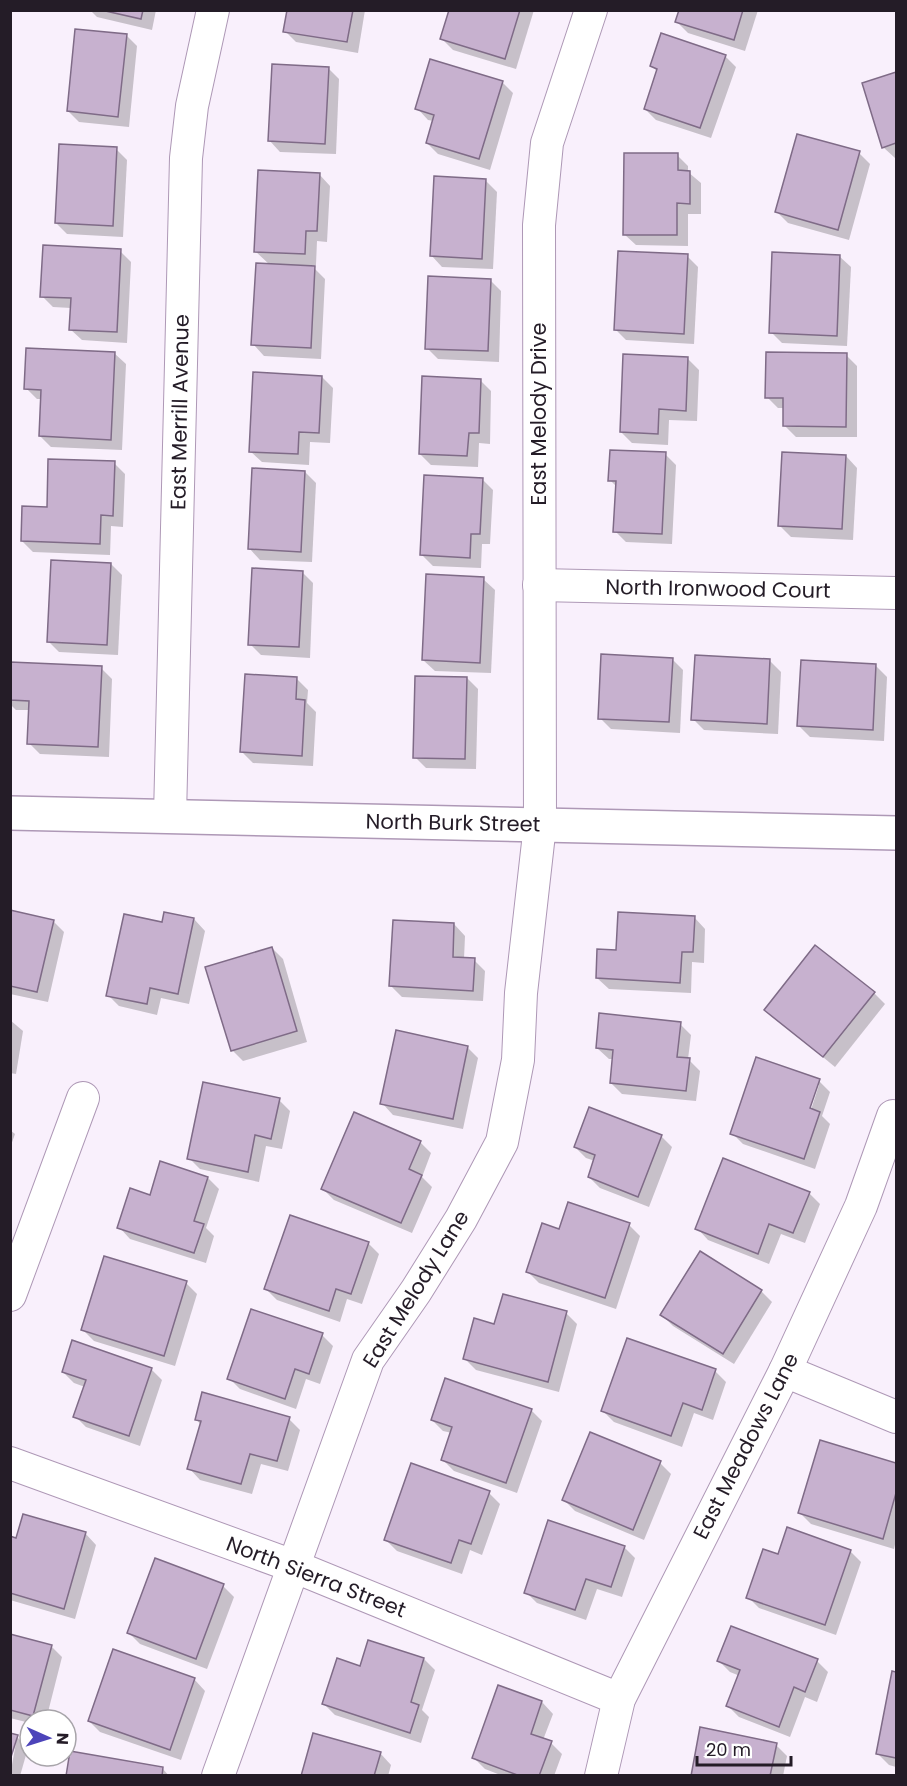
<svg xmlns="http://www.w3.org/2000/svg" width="907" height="1786" viewBox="0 0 907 1786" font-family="Poppins,sans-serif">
  <rect width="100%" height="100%" fill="#f9f0fc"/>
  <g fill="#0003" fill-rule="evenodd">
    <path d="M90,10h66l-4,20 -55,-13z"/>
    <path d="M289,10h76l-7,43 -62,-11 -11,-11z"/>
    <path d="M450,10h84l-18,59 -63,-19 -11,-11z"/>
    <path d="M680,10h78l-13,41 -57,-18 -11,-11z"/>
    <path d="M126,35l11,11 -8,81 -50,-5 -11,-11z"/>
    <path d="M725,56l11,11 -25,71 -55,-18 -11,-11 13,-37 -6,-6z"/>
    <path d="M328,68l11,11 -3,75 -56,-2 -11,-12z"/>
    <path d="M896,74v83l-1,1 -12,-11 -20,-63z"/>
    <path d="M502,82l11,11 -23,77 -52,-16 -11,-11 7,-22 -6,-1 -11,-12z"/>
    <path d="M116,149l11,11 -4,77 -56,-3 -11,-11z"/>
    <path d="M859,153l11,11 -21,76 -61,-17 -11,-11z"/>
    <path d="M677,155l11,11v6l13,11v31h-13v32l-52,-1 -12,-11z"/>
    <path d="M319,174l11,12 -3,56 -10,-1 -1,24h-5l14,14 -4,80 -57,-3 -11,-12 17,-79 -15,-14z"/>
    <path d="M486,181l11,11 -4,77 -51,-2 -11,-12z"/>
    <path d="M120,251l11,11 -4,81 -45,-3 -12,-11 1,-21 -18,-1 -11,-11z"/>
    <path d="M687,256l11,11 -4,77 -68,-4 -11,-11z"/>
    <path d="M839,256l12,11 -4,79 -65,-3 -11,-11z"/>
    <path d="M490,280l11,11 -2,71 -61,-3 -11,-11z"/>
    <path d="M114,353l12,11 -4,86 -71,-3 -11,-11 2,-37h-5l-11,-11z"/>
    <path d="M846,355l11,11v71h-61l-11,-11v-18h-7l-11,-11z"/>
    <path d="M688,359l11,11 -2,51 -28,-1 -1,25 -36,-2 -11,-11z"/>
    <path d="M322,377l11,11 -3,55 -20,-1 -1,23 -47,-3 -12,-11z"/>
    <path d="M480,380l11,11 -1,53 -11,-1 -1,24 -47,-2 -11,-11z"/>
    <path d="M665,454l11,11 -4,79 -46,-2 -11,-11 2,-44 -7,-7z"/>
    <path d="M846,456l11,12 -4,72 -62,-3 -11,-11z"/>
    <path d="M114,463l11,11 -2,53 -12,-1 -1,29 -77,-3 -11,-11 26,-33z"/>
    <path d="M305,472l11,11 -4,79 -52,-2 -11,-12z"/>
    <path d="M482,479l11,11 -3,54h-8l-1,24 -48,-2 -11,-11z"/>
    <path d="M111,564l11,11 -4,80 -59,-3 -11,-11z"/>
    <path d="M302,572l11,11 -3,75 -49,-3 -11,-11z"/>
    <path d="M483,579l12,11 -4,83 -56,-2 -12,-11z"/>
    <path d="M672,659l11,11 -3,63 -69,-4 -11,-11z"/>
    <path d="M770,661l11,11 -3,62 -74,-4 -11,-11z"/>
    <path d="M10,663l91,5 11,11 -3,78 -69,-3 -11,-11 1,-33h-14l-6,-6z"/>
    <path d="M876,666l11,11 -3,64 -74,-4 -11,-11z"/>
    <path d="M296,678l12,12 -1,13 9,9 -3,54 -60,-3 -11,-11z"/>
    <path d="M467,678l11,11 -2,80 -50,-1 -11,-11z"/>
    <path d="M10,912l43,9 11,11 -16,70 -38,-8z"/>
    <path d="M694,917l11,12 -1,34 -12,-1 -1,31 -82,-4 -12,-11 21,-26z"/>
    <path d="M194,919l11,12 -16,73 -28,-6 -4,17 -38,-9 -11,-11z"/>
    <path d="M454,924l11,12 -1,23 10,1 11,11 -2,30 -81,-4 -11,-11z"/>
    <path d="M272,948l11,11 24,83 -64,19 -11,-11z"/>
    <path d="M874,993l11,11 -50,63 -69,-57z"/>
    <path d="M10,1020l13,11 -7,43 -6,-1z"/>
    <path d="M680,1024l11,11 -3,24 12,12 -4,30 -74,-7 -11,-11 3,-24h-5l-12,-11z"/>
    <path d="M467,1047l11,11 -15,71 -70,-14 -11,-12z"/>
    <path d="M819,1081l11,11 -8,24 8,8 -15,45 -72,-25 -11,-11zM816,1085h3l-10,31 -3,-1z"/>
    <path d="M279,1100l11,11 -8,38 -16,-3 -7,36 -59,-13 -11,-11z"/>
    <path d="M10,1130l5,4 -5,14z"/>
    <path d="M661,1136l11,11 -23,60 -49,-19 -11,-11 6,-16 -9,-3 -11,-11z"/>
    <path d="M420,1142l11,11 -9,24 10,10 -20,46 -78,-33 -11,-11z"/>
    <path d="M208,1178l11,11 -13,39 8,8 -8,27 -76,-24 -11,-12 32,-31z"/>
    <path d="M809,1193l11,11 -15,39 -24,-9 -12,30 -61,-24 -11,-12z"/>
    <path d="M629,1225l11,11 -24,73 -77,-26 -11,-11 32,-41z"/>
    <path d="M368,1243l11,11 -17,50 -15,-5 -7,23 -63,-22 -11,-11z"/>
    <path d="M700,1253l61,38 11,11 -38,62 -61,-38 -11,-11z"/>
    <path d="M186,1283l11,11 -22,72 -81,-25 -11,-11z"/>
    <path d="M566,1313l11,11 -18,68 -83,-22 -11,-11 30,-33z"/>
    <path d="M322,1335l11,11 -13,38 -14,-5 -10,30 -56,-20 -11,-11z"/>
    <path d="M151,1369l11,11 -22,66 -54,-19 -11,-11 10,-29 -11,-4 -11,-11z"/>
    <path d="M715,1371l11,11 -13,38 -19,-7 -12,34 -68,-25 -11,-11z"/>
    <path d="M531,1410l11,11 -25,72 -63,-22 -11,-11 9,-27 -9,-2 -11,-11z"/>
    <path d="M196,1419h93l11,11 -12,41 -27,-7 -9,30 -52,-14 -11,-12 12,-43z"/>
    <path d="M591,1434l69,29 11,11 -27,66 -69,-29 -11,-11z"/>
    <path d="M821,1442l75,23v75l-2,9 -83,-25 -11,-11z"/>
    <path d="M489,1493l11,11 -18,51 -12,-5 -8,24 -65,-23 -11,-11z"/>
    <path d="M85,1533l11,12 -21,74 -65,-19v-62l7,2z"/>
    <path d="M624,1547l11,11 -13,39 -25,-8 -11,31 -49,-17 -11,-11z"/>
    <path d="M850,1551l11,11 -25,73 -77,-27 -11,-11 31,-41z"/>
    <path d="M223,1586l11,11 -27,72 -67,-25 -11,-11z"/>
    <path d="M10,1635l41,11 11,11 -16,63h-16v3l-20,-5z"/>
    <path d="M424,1659l11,11 -13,40 7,7 -8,26 -86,-28 -11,-11 37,-36z"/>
    <path d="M719,1661h98l11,11 -11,30 -12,-5 -15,40 -51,-20 -11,-11 12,-30 -10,-4z"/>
    <path d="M893,1673h3v94l-7,-2 -11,-11z"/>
    <path d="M194,1679l11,12 -24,69 -81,-28 -11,-11z"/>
    <path d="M499,1687l43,15 11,12 -10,26 8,3 11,11 -8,22h-51l-18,-7 -11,-11z"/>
    <path d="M17,1737l11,11 -8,28h-10z"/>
    <path d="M776,1745l11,11 -4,20h-91z"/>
    <path d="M380,1753l11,12 -3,11h-85z"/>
    <path d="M163,1769l6,7h-101z"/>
  </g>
  <g fill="#c7b1cf" stroke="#7f6b87" stroke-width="1.5">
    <path d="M101,10h42l-2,9z"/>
    <path d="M287,10h66l-6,32 -64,-10z"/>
    <path d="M449,10h71l-15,49 -65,-20z"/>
    <path d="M679,10h64l-9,30 -59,-18z"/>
    <path d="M75,29l52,5 -9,83 -51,-6z"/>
    <path d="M661,33l65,22 -26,73 -56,-19 13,-40 -7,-3z"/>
    <path d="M430,59l73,22 -24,78 -53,-16 8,-28 -19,-6z"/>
    <path d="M272,64l57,3 -4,77 -57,-3z"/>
    <path d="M896,72v71l-14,5 -20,-65z"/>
    <path d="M797,134l63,17 -22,79 -63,-18z"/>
    <path d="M59,144l58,3 -4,79 -58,-3z"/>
    <path d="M624,153h54v17l12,1v33l-13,-1v32h-54z"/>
    <path d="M258,170l62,3 -3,58h-11l-1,23 -51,-2z"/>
    <path d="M434,176l52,3 -4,80 -52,-3z"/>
    <path d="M43,245l78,4 -4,83 -48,-2 2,-32 -31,-1z"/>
    <path d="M618,251l70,3 -4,80 -70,-4z"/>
    <path d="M772,252l68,3 -3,81 -68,-3z"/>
    <path d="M256,263l59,3 -4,82 -60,-3z"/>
    <path d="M428,276l63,3 -3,72 -63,-2z"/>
    <path d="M26,348l89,4 -4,88 -72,-4 2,-46 -17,-1z"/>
    <path d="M766,352l81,1 -1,74 -63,-1v-28h-18z"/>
    <path d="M623,354l65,3 -2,54 -27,-2 -1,25 -38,-2z"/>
    <path d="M253,372l69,4 -3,57 -20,-1 -1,22 -49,-2z"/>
    <path d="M422,376l59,3 -2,54h-10l-2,23 -48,-2z"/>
    <path d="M610,450l56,2 -4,82 -49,-2 3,-51h-8z"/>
    <path d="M782,452l64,3 -4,74 -64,-3z"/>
    <path d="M48,459l67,2 -2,55 -12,-1 -1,29 -79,-3 1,-35 25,1z"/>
    <path d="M252,468l53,3 -4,81 -53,-3z"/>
    <path d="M424,475l59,3 -3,56h-9l-1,24 -50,-3z"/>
    <path d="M51,560l60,3 -4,82 -60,-3z"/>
    <path d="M252,568l51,3 -4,76 -51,-2z"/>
    <path d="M426,574l58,3 -4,86 -58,-3z"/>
    <path d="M601,654l72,4 -4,64 -71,-3z"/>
    <path d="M695,655l75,4 -3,65 -76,-4z"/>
    <path d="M801,660l75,4 -3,66 -76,-4z"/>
    <path d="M10,662l92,4 -4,81 -71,-3 2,-43 -19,-1z"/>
    <path d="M245,674l52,3 -1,22 9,1 -3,56 -62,-4z"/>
    <path d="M415,676l52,1 -2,82 -52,-1z"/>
    <path d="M10,910l44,10 -17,72 -27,-6z"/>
    <path d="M164,912l30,6 -16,76 -28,-6 -3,16 -41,-8 18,-82 38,8z"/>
    <path d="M618,912l77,4 -2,36h-11l-2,31 -84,-5 1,-29 19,1z"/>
    <path d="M393,920l61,3 -1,34 22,1 -2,33 -84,-5z"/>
    <path d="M815,945l60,47 -52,65 -59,-47z"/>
    <path d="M272,947l25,84 -66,20 -26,-84z"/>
    <path d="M599,1013l82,9 -4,35 13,1 -4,33 -76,-8 3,-33 -17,-2z"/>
    <path d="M396,1030l72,16 -15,73 -73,-15z"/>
    <path d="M756,1057l64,22 -10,29 10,4 -16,47 -74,-25z"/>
    <path d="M203,1082l77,16 -9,41 -16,-4 -7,37 -61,-13z"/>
    <path d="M589,1107l73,28 -24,62 -50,-20 7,-22 -21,-8z"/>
    <path d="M354,1112l67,29 -12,28 13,6 -21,48 -80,-34z"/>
    <path d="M723,1158l87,34 -17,41 -24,-9 -11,30 -63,-25z"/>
    <path d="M160,1161l48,16 -14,44 10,3 -10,29 -77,-25 13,-40 20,7z"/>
    <path d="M568,1202l62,21 -25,75 -79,-26 16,-49 17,6z"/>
    <path d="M290,1215l79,27 -18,52 -15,-5 -7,22 -65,-22z"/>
    <path d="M700,1251l62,39 -39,64 -63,-39z"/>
    <path d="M104,1256l83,25 -23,75 -83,-26z"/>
    <path d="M503,1294l64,17 -19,71 -85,-23 11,-41 20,6z"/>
    <path d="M251,1309l72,24 -14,41 -14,-5 -10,30 -58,-20z"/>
    <path d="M627,1338l89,31 -14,41 -19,-7 -12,33 -70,-25z"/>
    <path d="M72,1340l80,28 -23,68 -56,-19 13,-37 -24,-8z"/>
    <path d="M445,1378l87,31 -26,74 -65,-23 11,-33 -21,-7z"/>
    <path d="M202,1392l88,25 -13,44 -27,-7 -9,30 -54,-15 14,-48 -6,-1z"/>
    <path d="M590,1432l71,29 -28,69 -71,-30z"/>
    <path d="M820,1440l76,23v30l-13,46 -85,-26z"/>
    <path d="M411,1463l79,28 -19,53 -12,-4 -8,23 -67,-23z"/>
    <path d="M23,1514l63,18 -22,77 -54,-16v-57l6,2z"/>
    <path d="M548,1520l77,26 -14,41 -25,-8 -11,31 -51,-17z"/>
    <path d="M787,1527l64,23 -26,75 -79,-27 17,-49 15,5z"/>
    <path d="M155,1558l69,26 -28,75 -69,-26z"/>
    <path d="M731,1626l87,33 -13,33 -11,-5 -15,40 -53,-21 14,-36 -23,-9z"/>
    <path d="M10,1634l42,11 -19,71 -23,-6z"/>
    <path d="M368,1640l56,18 -13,44 8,3 -9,28 -88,-29 15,-46 23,8z"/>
    <path d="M113,1649l82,29 -25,72 -82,-29z"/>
    <path d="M892,1671l4,1v86l-20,-4z"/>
    <path d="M498,1685l44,16 -11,33 21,7 -13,35h-19l-48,-18z"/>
    <path d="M700,1727l77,16 -7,33h-79z"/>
    <path d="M10,1733l8,2 -8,25z"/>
    <path d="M313,1733l68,19 -7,24h-73z"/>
    <path d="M70,1751l93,16 -1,9h-96z"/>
  </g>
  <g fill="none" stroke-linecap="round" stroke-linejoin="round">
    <g stroke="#ae98b6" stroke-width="34">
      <g id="minor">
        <path d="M539,585l357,8"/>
        <path d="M170,816l16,-658 6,-52 21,-96"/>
        <path d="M10,1295l73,-197"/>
        <path d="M785,1371l111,46"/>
        <path d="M10,1463l283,103 326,133"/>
        <path d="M218,1776l150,-416 48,-69 45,-72 41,-77 16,-82 3,-67 19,-168 -1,-600 8,-82 44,-133"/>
        <path d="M601,1776l18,-77 166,-328 76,-165 32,-90"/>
      </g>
    </g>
    <g stroke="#ae98b6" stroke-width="36">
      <path id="tertiary" d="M10,813l886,20"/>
    </g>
    <use href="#minor" stroke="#fff" stroke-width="32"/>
    <use href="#tertiary" stroke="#fff" stroke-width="33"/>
  </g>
  <g text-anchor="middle" stroke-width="5" stroke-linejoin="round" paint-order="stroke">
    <g font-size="21" fill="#241c27" stroke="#fff">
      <text transform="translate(180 412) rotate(-89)" y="7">East Merrill Avenue</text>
      <text transform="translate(539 414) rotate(-90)" y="7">East Melody Drive</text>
      <text transform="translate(718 589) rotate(1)" y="7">North Ironwood Court</text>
      <text transform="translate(453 823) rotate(1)" y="7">North Burk Street</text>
      <text transform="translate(416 1289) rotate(-58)" y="7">East Melody Lane</text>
      <text transform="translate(746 1446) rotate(-63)" y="7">East Meadows Lane</text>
      <text transform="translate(316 1577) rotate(21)" y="7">North Sierra Street</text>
    </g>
  </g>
  <rect width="907" height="1786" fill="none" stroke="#241c27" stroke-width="24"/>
  <g transform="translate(48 1738) rotate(93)"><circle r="28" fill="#ffffff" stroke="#a7a4a9" stroke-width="1.5"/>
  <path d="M0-4.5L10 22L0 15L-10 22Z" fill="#4d44ba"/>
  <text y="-9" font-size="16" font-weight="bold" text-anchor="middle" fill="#241c27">N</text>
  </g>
  <path d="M697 1756v9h94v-9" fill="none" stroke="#241c27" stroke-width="3"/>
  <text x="706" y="1756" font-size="18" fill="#241c27" stroke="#ffffff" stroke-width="4.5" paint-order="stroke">20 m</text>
</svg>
